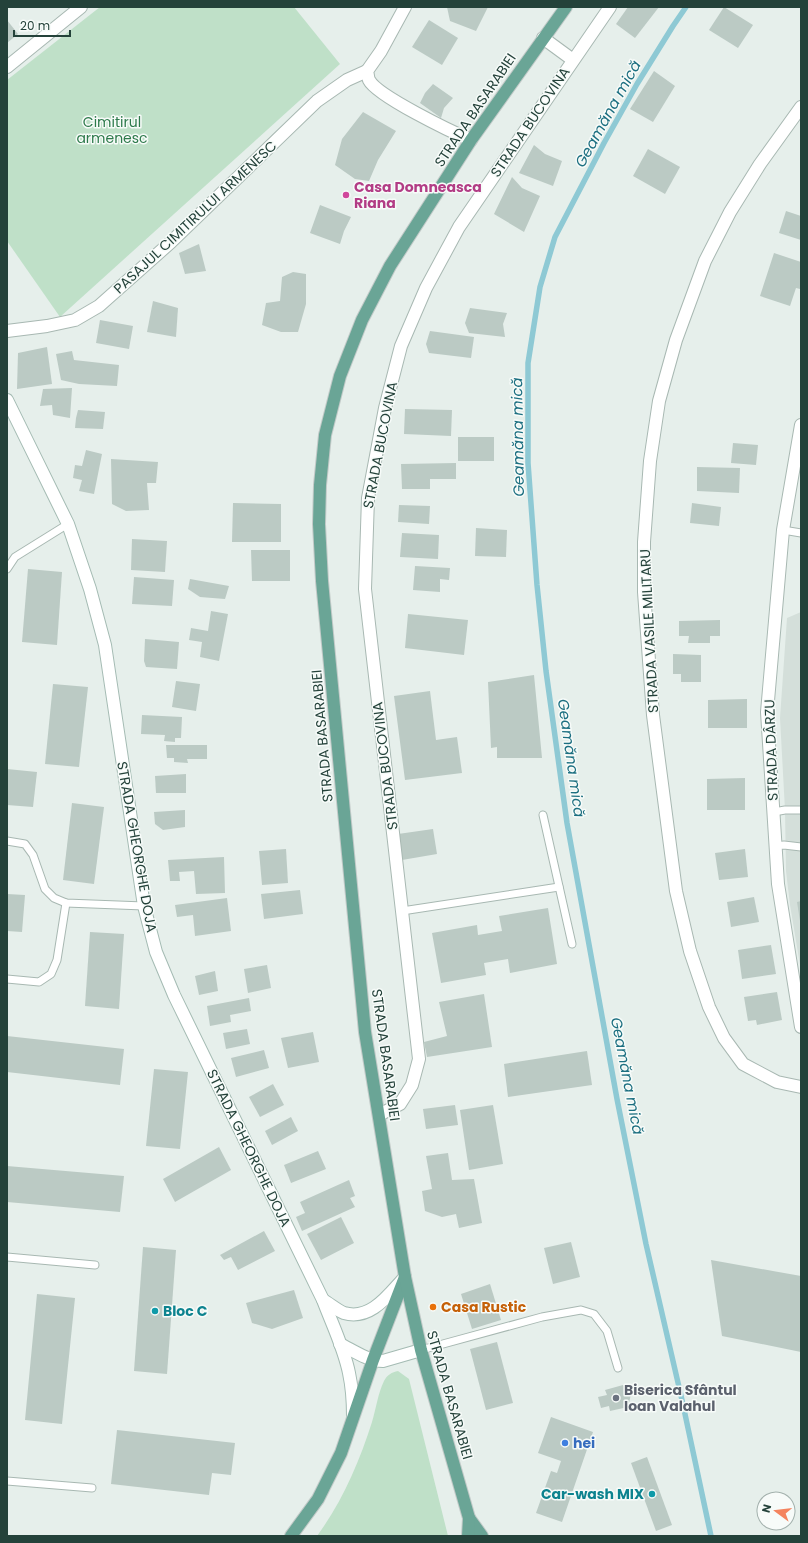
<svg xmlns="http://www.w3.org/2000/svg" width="808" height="1543" viewBox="0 0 808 1543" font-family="Poppins,sans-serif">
  <rect width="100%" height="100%" fill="#e6efeb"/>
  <path fill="#d4dfda" d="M801,612v359l-11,-66 -4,-34 -1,-61 -5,-92 7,-100z"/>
  <g fill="#bfe0c8">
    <path d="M100,7h194l46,57 -280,253 -53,-76v-161z"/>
    <path d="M398,1371l11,8 39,157h-131c25,-34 42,-73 55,-114 4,-13 6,-29 12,-41 3,-6 8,-9 14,-10z"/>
  </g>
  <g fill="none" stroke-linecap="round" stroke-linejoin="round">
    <path stroke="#8ec9d4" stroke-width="5.5" d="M686,7l-13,19 -36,58 -33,59 -49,94 -15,50 -12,76v100l9,122 9,86 21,152 50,276 29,145 36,156 29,136"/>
  </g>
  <g fill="#bbcac4">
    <path d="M447,7h41l-12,24 -26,-10z"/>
    <path d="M628,7h31l-24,31 -19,-14z"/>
    <path d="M724,7l29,18 -15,23 -29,-18z"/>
    <path d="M7,20l11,14 -11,9z"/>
    <path d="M429,20l29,18 -16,27 -30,-18z"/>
    <path d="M654,71l21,15 -22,36 -23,-13z"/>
    <path d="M433,84l20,14 -9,10 -3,10 -21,-15 5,-10z"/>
    <path d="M363,112l33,19 -18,29 -9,21 -14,-2 -20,-14 7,-26z"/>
    <path d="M534,145l11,9 17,7 -9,25 -34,-13z"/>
    <path d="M648,149l32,18 -15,27 -32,-18z"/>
    <path d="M512,177l10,11 18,8 -16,36 -30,-18z"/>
    <path d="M320,205l31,12 -7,14 -4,13 -30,-11z"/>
    <path d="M786,211l15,5v24l-22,-7z"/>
    <path d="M199,244l7,27 -21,3 -6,-21z"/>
    <path d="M774,253l27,9v23l-1,4 -4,-1 -6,18 -30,-10z"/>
    <path d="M293,272l13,2v30l-8,28h-17l-19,-7 4,-22 14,-2 2,-24z"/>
    <path d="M153,301l25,7 -2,29 -29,-5z"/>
    <path d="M470,308l37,5 -4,11 2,13 -36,-4 -4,-10z"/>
    <path d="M100,320l33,6 -4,23 -33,-6z"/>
    <path d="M430,331l44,6 -3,21 -42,-5 -3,-9z"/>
    <path d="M47,347l5,37 -35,5 1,-36z"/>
    <path d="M72,351l2,9 45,5 -2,21 -38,-2 -18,-4 -5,-26z"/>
    <path d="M72,388l-2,30 -17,-3 -1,-10 -12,1 3,-17z"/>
    <path d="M405,409l47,1 -1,26 -47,-2z"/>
    <path d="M78,410l27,2 -2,17 -28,-1 1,-10z"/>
    <rect x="458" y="437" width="36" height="24"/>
    <path d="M733,443l25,2 -2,20 -25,-2z"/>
    <path d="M86,450l16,4 -8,40 -15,-3 3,-11 -9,-2 2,-13 7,1z"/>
    <path d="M111,459l47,3 -2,21h-9l2,27 -23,1 -14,-7z"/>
    <path d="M456,463v16h-26v10h-28l-1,-25z"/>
    <path d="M697,467l43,1 -1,25 -42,-2z"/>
    <path d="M233,503l48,1v38h-49z"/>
    <path d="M692,503l29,4 -2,19 -29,-3z"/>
    <path d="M399,505l31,1 -1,18 -31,-2z"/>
    <path d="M476,528l31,2 -1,27 -31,-1z"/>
    <path d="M402,533l37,2 -1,24 -38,-2z"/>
    <path d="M132,539l35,2 -2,31 -34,-2z"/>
    <path d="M251,550h39v31h-38z"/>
    <path d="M415,566l35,2 -1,12 -9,-1v13l-27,-2z"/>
    <path d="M28,569l34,3 -5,73 -35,-3z"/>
    <path d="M134,577l40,3 -2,26 -40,-2z"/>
    <path d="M190,579l39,7 -4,13 -25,-2 -12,-8z"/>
    <path d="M211,611l17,3 -9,47 -19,-4 2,-15 -13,-2 2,-12 17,3z"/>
    <path d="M408,614l60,6 -4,35 -59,-7z"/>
    <path d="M720,620v16h-10v7h-22l1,-7h-10v-15z"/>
    <path d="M145,639l34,3 -2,27 -31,-2 -2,-6z"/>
    <path d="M673,654l28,1v27h-20v-8h-8z"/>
    <path d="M534,675l8,83h-45v-11l-6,1 -3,-66z"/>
    <path d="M176,681l24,3 -4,27 -24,-4z"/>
    <path d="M53,684l35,3 -9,80 -34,-3z"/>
    <path d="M430,691l6,49 21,-3 5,36 -57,7 -11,-84z"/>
    <path d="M747,699v29h-39v-28z"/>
    <path d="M142,715l40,2 -1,21h-6v4l-11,-1 1,-6 -24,-1z"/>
    <path d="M166,745h41v14h-20l1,4 -14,-1v-4h-7z"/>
    <path d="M7,769l30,3 -4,35 -26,-2z"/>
    <path d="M186,774v19h-30l-1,-17z"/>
    <path d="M745,778v32h-38v-31z"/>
    <path d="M72,803l32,4 -10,77 -31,-4z"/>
    <path d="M185,810v17l-22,3 -8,-6 -1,-12z"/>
    <path d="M433,829l4,25 -35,6 -4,-26z"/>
    <path d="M286,849l2,34 -26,2 -3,-34z"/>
    <path d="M745,849l3,28 -29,3 -4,-27z"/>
    <path d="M224,857l1,36 -29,1 -2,-23 -15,1 1,9h-10l-2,-21z"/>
    <path d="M300,890l3,24 -39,5 -3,-25z"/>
    <path d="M7,894l18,1 -3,37 -15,-1z"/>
    <path d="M754,897l5,25 -28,5 -4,-25z"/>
    <path d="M227,898l4,33 -36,5 -2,-21 -16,2 -2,-12z"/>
    <path d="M801,901v19l-1,1 -3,-19z"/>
    <path d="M548,908l9,56 -47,9 -2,-14 -24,4 2,12 -45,8 -9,-50 45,-8 1,10 24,-4 -3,-15z"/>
    <path d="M90,932l34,2 -5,75 -34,-3z"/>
    <path d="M771,945l5,29 -34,5 -4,-29z"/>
    <path d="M267,965l4,23 -23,5 -4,-24z"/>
    <path d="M215,971l3,20 -19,4 -4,-19z"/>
    <path d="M777,992l5,28 -25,5 -1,-5 -8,1 -4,-24z"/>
    <path d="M484,994l8,53 -65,10 -3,-15 23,-6 -8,-34z"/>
    <path d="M249,998l2,13 -21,4 1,7 -21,4 -3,-20z"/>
    <path d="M247,1029l3,15 -24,5 -3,-16z"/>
    <path d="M313,1032l6,30 -31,6 -7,-30z"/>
    <path d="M7,1036l117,13 -4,36 -113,-13z"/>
    <path d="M264,1050l5,18 -33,9 -5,-19z"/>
    <path d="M587,1051l5,34 -84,12 -4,-33z"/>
    <path d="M154,1069l34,3 -8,77 -34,-3z"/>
    <path d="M273,1084l11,21 -24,12 -11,-20z"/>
    <path d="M455,1105l3,20 -32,4 -3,-20z"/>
    <path d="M493,1105l10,59 -34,6 -9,-60z"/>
    <path d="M291,1117l7,14 -26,14 -7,-14z"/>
    <path d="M219,1147l12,23 -56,32 -12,-23z"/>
    <path d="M318,1151l8,18 -35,14 -7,-18z"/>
    <path d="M448,1153l4,27 22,-1 8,44 -23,5 -3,-14 -14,3 -17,-6 -3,-20 10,-2 -6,-33z"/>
    <path d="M7,1166l117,10 -4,36 -113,-10z"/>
    <path d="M349,1180l6,16 -5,2 5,9 -53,24 -6,-14 9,-4 -5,-11z"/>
    <path d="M341,1217l13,26 -33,17 -14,-26z"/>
    <path d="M264,1231l11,20 -37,19 -7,-13 -7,3 -4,-5z"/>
    <path d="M571,1242l9,35 -27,7 -9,-36z"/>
    <path d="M143,1247l33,3 -9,124 -33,-3z"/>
    <path d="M711,1260l90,16v76l-79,-16z"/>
    <path d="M490,1284l11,36 -29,9 -11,-35z"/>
    <path d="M294,1290l9,28 -31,11 -20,-6 -6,-20z"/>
    <path d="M37,1294l38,4 -13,126 -37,-4z"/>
    <path d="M497,1342l16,61 -27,7 -16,-61z"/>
    <path d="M623,1385l8,9 -3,13 -18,4 -1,-5 -8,2 -3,-11 9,-2 -2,-5z"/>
    <path d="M551,1417l42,15 -31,90 -26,-9 15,-42 6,2 4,-12 -23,-8z"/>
    <path d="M117,1430l118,13 -4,32 -19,-2 -3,22 -98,-11z"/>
    <path d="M647,1457l25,68 -16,6 -25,-68z"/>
  </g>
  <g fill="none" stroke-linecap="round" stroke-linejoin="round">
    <g stroke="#a8b8b2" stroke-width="9">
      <g id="lane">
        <path d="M783,530l18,3"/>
        <path d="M7,569l8,-12 53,-33"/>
        <path d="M774,812l11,-2h16"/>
        <path d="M543,815l29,129"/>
        <path d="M7,841l18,3 8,11 12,34 9,9 12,5 78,3"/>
        <path d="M774,846l10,-1 17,2"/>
        <path d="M402,911l157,-24"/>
        <path d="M7,979l32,3 12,-8 6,-14 9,-57"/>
        <path d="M7,1257l88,8"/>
        <path d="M421,1350l121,-33 39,-7 13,4 13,17 11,37"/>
        <path d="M7,1481l85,7"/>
      </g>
    </g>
    <g stroke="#a8b8b2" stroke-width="14">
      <g id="street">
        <path d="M405,7l-24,44 -14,20c1,3 1,7 2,9 8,16 83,52 102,60"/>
        <path d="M543,38l30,22"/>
        <path d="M7,67l74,-60"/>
        <path d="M801,107l-41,57 -30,48 -25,49 -29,79 -17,61 -9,60 -6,81v50l9,123 23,176 14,60 19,56 15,31 19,26 34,18 24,5"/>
        <path d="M7,331l40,-5 28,-6 24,-14 72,-64 146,-141 30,-21 20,-9"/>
        <path d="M801,425l-18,105 -16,182 11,172 23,143"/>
        <path d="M379,1115l21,-11 12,-19 7,-26 -54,-470 3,-91 17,-90 16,-62 25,-58 33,-61 151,-220"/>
      </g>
    </g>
    <g stroke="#a4bbb3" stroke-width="14">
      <g id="secondary">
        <path d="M7,400l61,124 22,65 15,56 39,261 12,46 18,43 149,305c9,24 21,48 26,73 3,14 4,28 4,43"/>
        <path d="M323,1300c7,4 14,10 21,13 27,8 45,-19 61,-36"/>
        <path d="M340,1344c14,7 28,17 43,17l38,-11"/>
      </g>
    </g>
    <g stroke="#c2cac8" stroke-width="14">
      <g id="primary">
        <path d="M469,1518l13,18"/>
        <path d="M291,1536l27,-37 23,-46 32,-93 32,-83"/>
        <path d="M468,1536l1,-18 -48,-168 -16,-73 -40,-245 -43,-451 -3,-57 1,-39 5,-50 15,-59 22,-56 28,-54 81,-126 95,-133"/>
      </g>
    </g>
    <use href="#lane" stroke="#fff" stroke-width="7"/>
    <use href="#street" stroke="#fff" stroke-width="12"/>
    <use href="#secondary" stroke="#fff" stroke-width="12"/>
    <use href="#primary" stroke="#6aa596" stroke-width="12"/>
  </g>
  <circle fill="#d1479c" stroke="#f7fbf9" stroke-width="1.5" cx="346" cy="195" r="4"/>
  <circle fill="#e8710a" stroke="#f7fbf9" stroke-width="1.5" cx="433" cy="1307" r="4"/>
  <g fill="#0f9aa8" stroke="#f7fbf9" stroke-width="1.5">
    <circle cx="155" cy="1311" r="4"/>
    <circle cx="652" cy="1494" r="4"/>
  </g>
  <circle fill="#6b7280" stroke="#f7fbf9" stroke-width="1.5" cx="616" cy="1398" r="4"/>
  <circle fill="#3f7fe0" stroke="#f7fbf9" stroke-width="1.5" cx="565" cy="1443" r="4"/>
  <g text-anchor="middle" stroke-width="3" stroke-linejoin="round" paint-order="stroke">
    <g font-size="14" fill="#24423a" stroke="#f7fbf9">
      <text transform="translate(475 110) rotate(-56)" y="5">STRADA BASARABIEI</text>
      <text transform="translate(530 122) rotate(-56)" y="5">STRADA BUCOVINA</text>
      <text transform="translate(195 217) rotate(-43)" y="5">PASAJUL CIMITIRULUI ARMENESC</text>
      <text transform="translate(380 445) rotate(-79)" y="5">STRADA BUCOVINA</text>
      <text transform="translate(649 631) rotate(-93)" y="5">STRADA VASILE MILITARU</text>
      <text transform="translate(322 736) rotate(-95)" y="5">STRADA BASARABIEI</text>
      <text transform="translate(771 750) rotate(-92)" y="5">STRADA DÂRZU</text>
      <text transform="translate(385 766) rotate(-97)" y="5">STRADA BUCOVINA</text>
      <text transform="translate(137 847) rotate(80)" y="5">STRADA GHEORGHE DOJA</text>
      <text transform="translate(386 1055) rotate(82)" y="5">STRADA BASARABIEI</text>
      <text transform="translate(249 1148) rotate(64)" y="5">STRADA GHEORGHE DOJA</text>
      <text transform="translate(450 1395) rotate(74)" y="5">STRADA BASARABIEI</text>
    </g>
    <g font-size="14" fill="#2d7a4b" stroke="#f7fbf9">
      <text x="112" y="127">Cimitirul<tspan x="112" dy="16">armenesc</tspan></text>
    </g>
    <g font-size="14" font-weight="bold" fill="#b23c85" stroke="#f7fbf9" text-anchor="start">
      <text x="354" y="192">Casa Domneasca<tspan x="354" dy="16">Riana</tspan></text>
    </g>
    <g font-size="14" font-weight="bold" fill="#c56008" stroke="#f7fbf9" text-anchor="start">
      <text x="441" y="1312">Casa Rustic</text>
    </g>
    <g font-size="14" font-weight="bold" fill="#0d838f" stroke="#f7fbf9" text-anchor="start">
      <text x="163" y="1316">Bloc C</text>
      <text x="644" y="1499" text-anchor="end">Car-wash MIX</text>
    </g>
    <g font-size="14" font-weight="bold" fill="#5b616d" stroke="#f7fbf9" text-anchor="start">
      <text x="624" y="1395">Biserica Sfântul<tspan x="624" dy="16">Ioan Valahul</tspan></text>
    </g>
    <g font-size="14" font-weight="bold" fill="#366cbe" stroke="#f7fbf9" text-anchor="start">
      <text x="573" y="1448">hei</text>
    </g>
    <g font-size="15" font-style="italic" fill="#1c6f80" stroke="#f7fbf9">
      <text transform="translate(608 114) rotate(-61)" y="5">Geamăna mică</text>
      <text transform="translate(518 437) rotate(-91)" y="5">Geamăna mică</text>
      <text transform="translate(571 758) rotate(82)" y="5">Geamăna mică</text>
      <text transform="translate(627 1076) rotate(79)" y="5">Geamăna mică</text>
    </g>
  </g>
  <rect width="808" height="1543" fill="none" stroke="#24423a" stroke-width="16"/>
  <g transform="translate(776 1511) rotate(285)"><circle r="19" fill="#f7fbf9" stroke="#a3b1ad"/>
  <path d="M0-3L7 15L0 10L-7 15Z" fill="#f4845f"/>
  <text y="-6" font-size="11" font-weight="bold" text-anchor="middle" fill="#24423a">N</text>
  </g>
  <path d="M14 30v6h56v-6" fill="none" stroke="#24423a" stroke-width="2"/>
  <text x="20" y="30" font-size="12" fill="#24423a" stroke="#f7fbf9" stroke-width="3" paint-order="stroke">20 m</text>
</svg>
